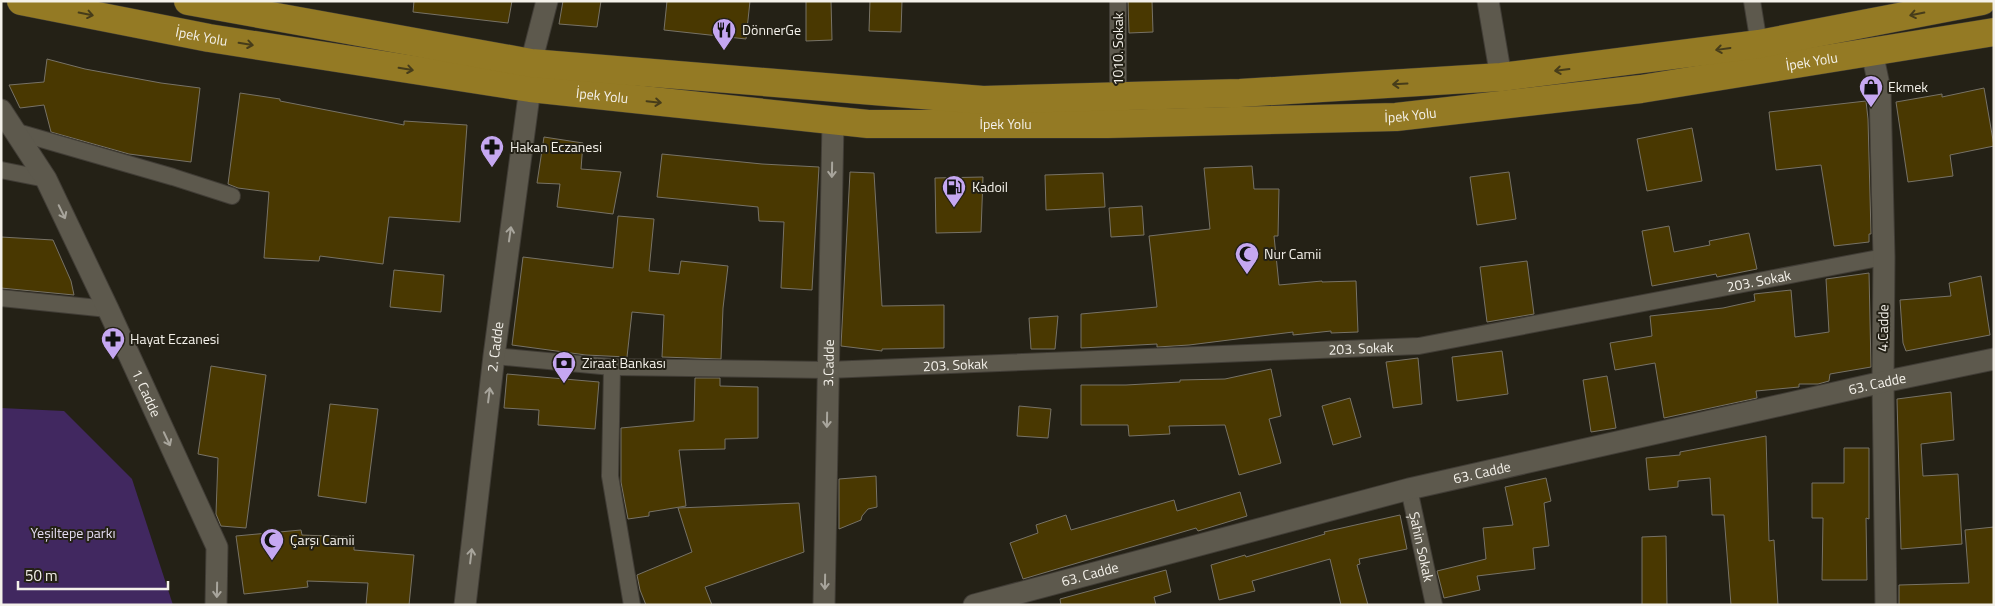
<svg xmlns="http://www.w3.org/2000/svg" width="1995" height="606" viewBox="0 0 1995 606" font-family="'Titillium Web',sans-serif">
  <rect width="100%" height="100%" fill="#242116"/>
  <path fill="#412860" d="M1,408l63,3 68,68 41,126h-172z"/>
  <g fill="#493801" stroke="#777266">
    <path d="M414,1h98l-4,22 -95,-11z"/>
    <path d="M563,1h38l-4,26 -38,-3z"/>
    <path d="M667,1h83l-4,38 -82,-9z"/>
    <path d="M806,1h25l1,39 -26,1z"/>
    <path d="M870,1h32l-1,31 -32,-1z"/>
    <path d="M1128,1h24l1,31 -24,1z"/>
    <path d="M47,59l38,10 76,14 39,5 -9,74 -62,-8 -78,-22 -7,-27 -24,3 -11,-23 35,-3z"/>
    <path d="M1984,88l10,58 -44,9 3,21 -45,6 -12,-80 46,-8v3z"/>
    <path d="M240,93l40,6v2l124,24v-4l63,4 -7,97 -71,-5 -6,47 -63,-8 -1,5 -55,-3 5,-66 -31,-4 -10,-4z"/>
    <path d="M1866,101l2,18 3,115h-2v8l-35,4 -13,-81 -45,5 -7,-58z"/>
    <path d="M1692,128l10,53 -55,10 -10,-52z"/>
    <path d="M544,137l39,6 -2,26 40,3 -8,42 -56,-7 3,-23 -23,-1z"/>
    <path d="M662,154l100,10 57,3 -7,123 -31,-2 3,-66 -25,-1 -1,-14 -101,-10z"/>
    <path d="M1252,166l2,23h25l-1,47h-4l5,49 43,-4v1l34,-1 2,51 -27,1v-2l-38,4v-3l-104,13 -32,2v-3l-76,4v-34l76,-7 -8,-71 61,-7 -6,-61z"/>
    <path d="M850,172l24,1 8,133 62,-1v43l-62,1v2l-41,-5z"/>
    <path d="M1509,172l7,47 -39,6 -7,-48z"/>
    <path d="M1103,173l2,34 -59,3 -1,-35z"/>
    <path d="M983,177l-2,55 -45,1 -1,-55z"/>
    <path d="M1142,206l2,29 -33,2 -2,-29z"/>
    <path d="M618,216l36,3 -5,52 30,3 2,-13 47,5 -5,42 -2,51 -59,-2 2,-42 -32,-3 -5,45 -41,-2 -74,-10 11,-88 90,11z"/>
    <path d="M1669,226l5,26 36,-7 -1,-4 40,-8 8,36 -40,8 -1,-3 -64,12 -10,-55z"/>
    <path d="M1,237l52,3 18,41 3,14 -73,-7z"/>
    <path d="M1527,261l7,53 -47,8 -7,-55z"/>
    <path d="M394,270l50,5 -3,37 -51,-5z"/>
    <path d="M1869,273l2,94 -41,7 -1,7 -11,3h-19v3l-43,4 1,7 -93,20 -9,-55 -40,7 -5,-27 42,-7 -2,-20 73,-8 32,-7 -1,-7 37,-4 4,47 34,-5 -3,-53z"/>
    <path d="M1981,276l9,59 -84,16 -3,-8 -3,-43 51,-4 -2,-13z"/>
    <path d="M1058,316l-3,33h-24l-2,-31z"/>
    <path d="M1502,351l6,43 -51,7 -5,-44z"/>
    <path d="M1418,358l4,46 -29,4 -7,-46z"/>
    <path d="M211,366l55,9 -20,153 -25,-2 -5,-12 2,-56 -20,-4z"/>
    <path d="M1271,369l10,47 -12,3 12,44 -42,12 -14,-50 -56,1 1,8 -41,2 -1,-11h-47v-40h45l54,-3v-2l45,-1z"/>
    <path d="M507,374l92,8 -4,47 -57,-4 1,-15 -35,-2z"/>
    <path d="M1607,376l9,52 -25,4 -8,-52z"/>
    <path d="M695,378h25v8l38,1v51l-33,1v10l-46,1 7,56 -37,6v4l-21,3 -7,-37v-54l73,-7z"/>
    <path d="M1951,392l3,48 -33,4 2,32 35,-2 4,70 -61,5 -4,-150z"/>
    <path d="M1350,398l11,39 -28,8 -11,-39z"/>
    <path d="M330,404l48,5 -12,94 -48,-7z"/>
    <path d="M1019,406l32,3 -3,29 -31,-2z"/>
    <path d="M1766,436l3,105 5,-1 4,65h-47l-7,-90h-12l-2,-37 -32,3v6l-29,3 -3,-32 34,-3v-3z"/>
    <path d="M1844,448h25v71l-3,-1 1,62h-45l1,-62h-11v-35h32z"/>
    <path d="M876,476l1,31 -9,2 -6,7 -1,4 -22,9v-50z"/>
    <path d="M1546,478l5,23 -7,2 5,43 -16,2 2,21 -58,7 3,14 -36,8 -7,-27 49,-12 -3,-31 30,-3 -8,-38z"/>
    <path d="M1240,492l7,24 -49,15 -2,-3 -173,51 -13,-36 28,-10 -2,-8 30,-10 5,15 103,-30 3,11z"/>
    <path d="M799,503l5,49 -99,35 7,18h-66l-6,-15 -3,-15 55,-23 -14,-44z"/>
    <path d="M1400,515l7,34 -48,10 1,5 -3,1 11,40h-27l-11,-46 -78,22 3,10 -36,9 -8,-35 34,-10 1,2 79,-23 -1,-2z"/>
    <path d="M1994,527v78h-95v-20l70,-2 -4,-53z"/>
    <path d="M301,530l1,5 52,2v13l60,5 -5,50h-43l2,-22 -61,-2 1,6 -64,7 -8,-58z"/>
    <path d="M1666,536l1,69h-25v-68z"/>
    <path d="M1166,570l5,22 -17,5 2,8h-95l-1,-6z"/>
  </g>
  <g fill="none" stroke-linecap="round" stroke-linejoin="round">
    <g stroke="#413d36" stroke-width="18">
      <g id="minor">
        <path d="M1752,1l7,43"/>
        <path d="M1118,96v-95"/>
        <path d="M17,132l156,45 59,19"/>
        <path d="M1,170l45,9"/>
        <path d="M1,298l107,11"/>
        <path id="s1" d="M494,356l118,11 216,3 591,-24 465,-89"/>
        <path d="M612,367l-2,109 22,129"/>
        <path id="s2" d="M1409,489l25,116"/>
      </g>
    </g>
    <g stroke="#413d36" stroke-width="23">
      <g id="tertiary">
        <path d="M1488,1l13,76"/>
        <path d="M1872,52l8,38 4,167 -1,125 3,223"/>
        <path d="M531,63l16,-62"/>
        <path id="s3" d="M1,110l45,69 62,130 109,238 -1,58"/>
        <path id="s4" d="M465,605l29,-249 36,-268"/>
        <path id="s5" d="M824,605l9,-484"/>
        <path id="s6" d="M974,605l435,-116 474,-107 111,-23"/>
      </g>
    </g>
    <g stroke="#413d36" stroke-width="29">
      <g id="trunk">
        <path id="s7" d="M21,1l188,37 321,50 338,36h240l288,-7 245,-28 353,-57"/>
        <path d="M188,1l343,62 452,37 257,-7 261,-16 258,-33 223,-43"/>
      </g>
    </g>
    <use href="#minor" stroke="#5d594d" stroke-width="16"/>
    <use href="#tertiary" stroke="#5d594d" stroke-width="21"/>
    <use href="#trunk" stroke="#947a24" stroke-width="28"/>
  </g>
  <defs><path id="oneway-shaft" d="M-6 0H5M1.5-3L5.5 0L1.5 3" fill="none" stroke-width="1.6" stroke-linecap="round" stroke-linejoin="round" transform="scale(1.25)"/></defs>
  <g stroke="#463c1a">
    <use href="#oneway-shaft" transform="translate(86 14) rotate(11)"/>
    <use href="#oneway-shaft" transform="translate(1917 14) rotate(169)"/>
    <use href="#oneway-shaft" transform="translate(246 44) rotate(9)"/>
    <use href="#oneway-shaft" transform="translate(1723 49) rotate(172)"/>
    <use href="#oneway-shaft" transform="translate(406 69) rotate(9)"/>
    <use href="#oneway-shaft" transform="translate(1562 70) rotate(173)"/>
    <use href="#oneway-shaft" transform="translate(1400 84) rotate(177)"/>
    <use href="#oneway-shaft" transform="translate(654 102) rotate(6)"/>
  </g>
  <g stroke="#a8a59c">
    <use href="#oneway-shaft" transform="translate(832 170) rotate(91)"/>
    <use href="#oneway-shaft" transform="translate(62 212) rotate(64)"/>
    <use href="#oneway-shaft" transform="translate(510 234) rotate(-82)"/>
    <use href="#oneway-shaft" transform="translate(489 395) rotate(-83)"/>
    <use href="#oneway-shaft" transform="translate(827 420) rotate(91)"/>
    <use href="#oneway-shaft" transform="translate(167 439) rotate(65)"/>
    <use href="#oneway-shaft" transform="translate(471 556) rotate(-83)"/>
    <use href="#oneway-shaft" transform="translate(825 582) rotate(91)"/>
    <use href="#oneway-shaft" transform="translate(217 590) rotate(91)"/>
  </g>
  <defs>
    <g id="restaurant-pin" transform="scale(1.25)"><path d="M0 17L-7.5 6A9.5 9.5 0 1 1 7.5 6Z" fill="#c5a7f1" stroke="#242116"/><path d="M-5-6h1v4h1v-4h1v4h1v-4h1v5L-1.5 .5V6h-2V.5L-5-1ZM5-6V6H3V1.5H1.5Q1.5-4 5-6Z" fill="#111"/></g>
    <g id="shop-pin" transform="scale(1.25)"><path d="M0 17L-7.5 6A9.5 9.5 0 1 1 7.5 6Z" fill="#c5a7f1" stroke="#242116"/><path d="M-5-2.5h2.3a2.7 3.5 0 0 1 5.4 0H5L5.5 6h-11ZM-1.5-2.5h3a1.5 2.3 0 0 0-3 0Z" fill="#111"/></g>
    <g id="pharmacy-pin" transform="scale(1.25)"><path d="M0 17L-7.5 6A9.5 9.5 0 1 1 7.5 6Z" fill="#c5a7f1" stroke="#242116"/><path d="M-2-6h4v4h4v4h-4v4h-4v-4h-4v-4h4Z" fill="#111"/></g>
    <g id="fuel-pin" transform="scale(1.25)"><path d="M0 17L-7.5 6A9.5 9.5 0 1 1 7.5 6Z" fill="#c5a7f1" stroke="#242116"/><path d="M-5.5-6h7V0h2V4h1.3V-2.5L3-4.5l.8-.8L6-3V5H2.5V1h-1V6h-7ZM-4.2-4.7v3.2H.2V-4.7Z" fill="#111"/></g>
    <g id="mosque-pin" transform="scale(1.25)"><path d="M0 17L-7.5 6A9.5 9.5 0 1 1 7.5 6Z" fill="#c5a7f1" stroke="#242116"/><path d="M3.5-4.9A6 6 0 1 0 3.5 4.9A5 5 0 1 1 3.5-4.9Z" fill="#111"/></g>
    <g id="bank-pin" transform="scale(1.25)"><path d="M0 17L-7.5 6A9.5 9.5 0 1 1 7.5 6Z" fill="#c5a7f1" stroke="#242116"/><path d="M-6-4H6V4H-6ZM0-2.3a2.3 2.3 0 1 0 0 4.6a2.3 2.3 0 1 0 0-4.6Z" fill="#111"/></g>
  </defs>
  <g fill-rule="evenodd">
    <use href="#restaurant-pin" x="724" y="30"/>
    <use href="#shop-pin" x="1871" y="87"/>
    <use href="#pharmacy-pin" x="492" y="147"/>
    <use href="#fuel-pin" x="954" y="187"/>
    <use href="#mosque-pin" x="1247" y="254"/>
    <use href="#pharmacy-pin" x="113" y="339"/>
    <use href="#bank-pin" x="564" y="363"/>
    <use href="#mosque-pin" x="272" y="540"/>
  </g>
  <g text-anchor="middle" stroke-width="4" stroke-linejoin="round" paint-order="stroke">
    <g font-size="14" fill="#f4f1ea" stroke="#242116" text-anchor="start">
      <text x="742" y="35">DönnerGe</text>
      <text x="1888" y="92">Ekmek</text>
      <text x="510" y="152">Hakan Eczanesi</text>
      <text x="972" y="192">Kadoil</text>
      <text x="1264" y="259">Nur Camii</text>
      <text x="130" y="344">Hayat Eczanesi</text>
      <text x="582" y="368">Ziraat Bankası</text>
      <text x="290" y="545">Çarşı Camii</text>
    </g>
    <g font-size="14" fill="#f4f1ea" stroke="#242116">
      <text dy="5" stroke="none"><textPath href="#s7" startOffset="184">İpek Yolu</textPath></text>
      <text transform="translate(1118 49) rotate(-90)" y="5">1010. Sokak</text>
      <text dy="5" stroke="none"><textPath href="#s7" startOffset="1804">İpek Yolu</textPath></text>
      <text dy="5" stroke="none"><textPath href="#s7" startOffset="589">İpek Yolu</textPath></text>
      <text dy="5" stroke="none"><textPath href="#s7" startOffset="1399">İpek Yolu</textPath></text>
      <text dy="5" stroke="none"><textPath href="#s7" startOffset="994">İpek Yolu</textPath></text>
      <text dy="5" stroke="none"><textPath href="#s1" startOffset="1272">203. Sokak</textPath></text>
      <text transform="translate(1883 328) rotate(-89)" y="5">4.Cadde</text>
      <text dy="5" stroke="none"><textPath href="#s4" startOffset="260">2. Cadde</textPath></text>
      <text dy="5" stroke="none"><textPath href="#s1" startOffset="868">203. Sokak</textPath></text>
      <text dy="5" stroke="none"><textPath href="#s5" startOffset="242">3.Cadde</textPath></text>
      <text dy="5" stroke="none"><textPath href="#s1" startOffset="462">203. Sokak</textPath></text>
      <text dy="5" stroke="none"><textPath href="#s6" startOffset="930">63. Cadde</textPath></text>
      <text dy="5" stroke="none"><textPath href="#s3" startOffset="319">1. Cadde</textPath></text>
      <text dy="5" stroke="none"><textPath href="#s6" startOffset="525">63. Cadde</textPath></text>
      <text dy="5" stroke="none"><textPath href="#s2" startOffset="59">Şahin Sokak</textPath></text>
      <text dy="5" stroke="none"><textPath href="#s6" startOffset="120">63. Cadde</textPath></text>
    </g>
    <g font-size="14" fill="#e3dbf0" stroke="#242116">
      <text x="73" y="538">Yeşiltepe parkı</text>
    </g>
  </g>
  <rect width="1995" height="606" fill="none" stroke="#f4f1ea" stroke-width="5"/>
  <path d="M18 581v8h150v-8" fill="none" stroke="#f4f1ea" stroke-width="2.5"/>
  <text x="25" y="581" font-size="15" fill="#f4f1ea" stroke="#242116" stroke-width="4" paint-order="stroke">50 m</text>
</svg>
